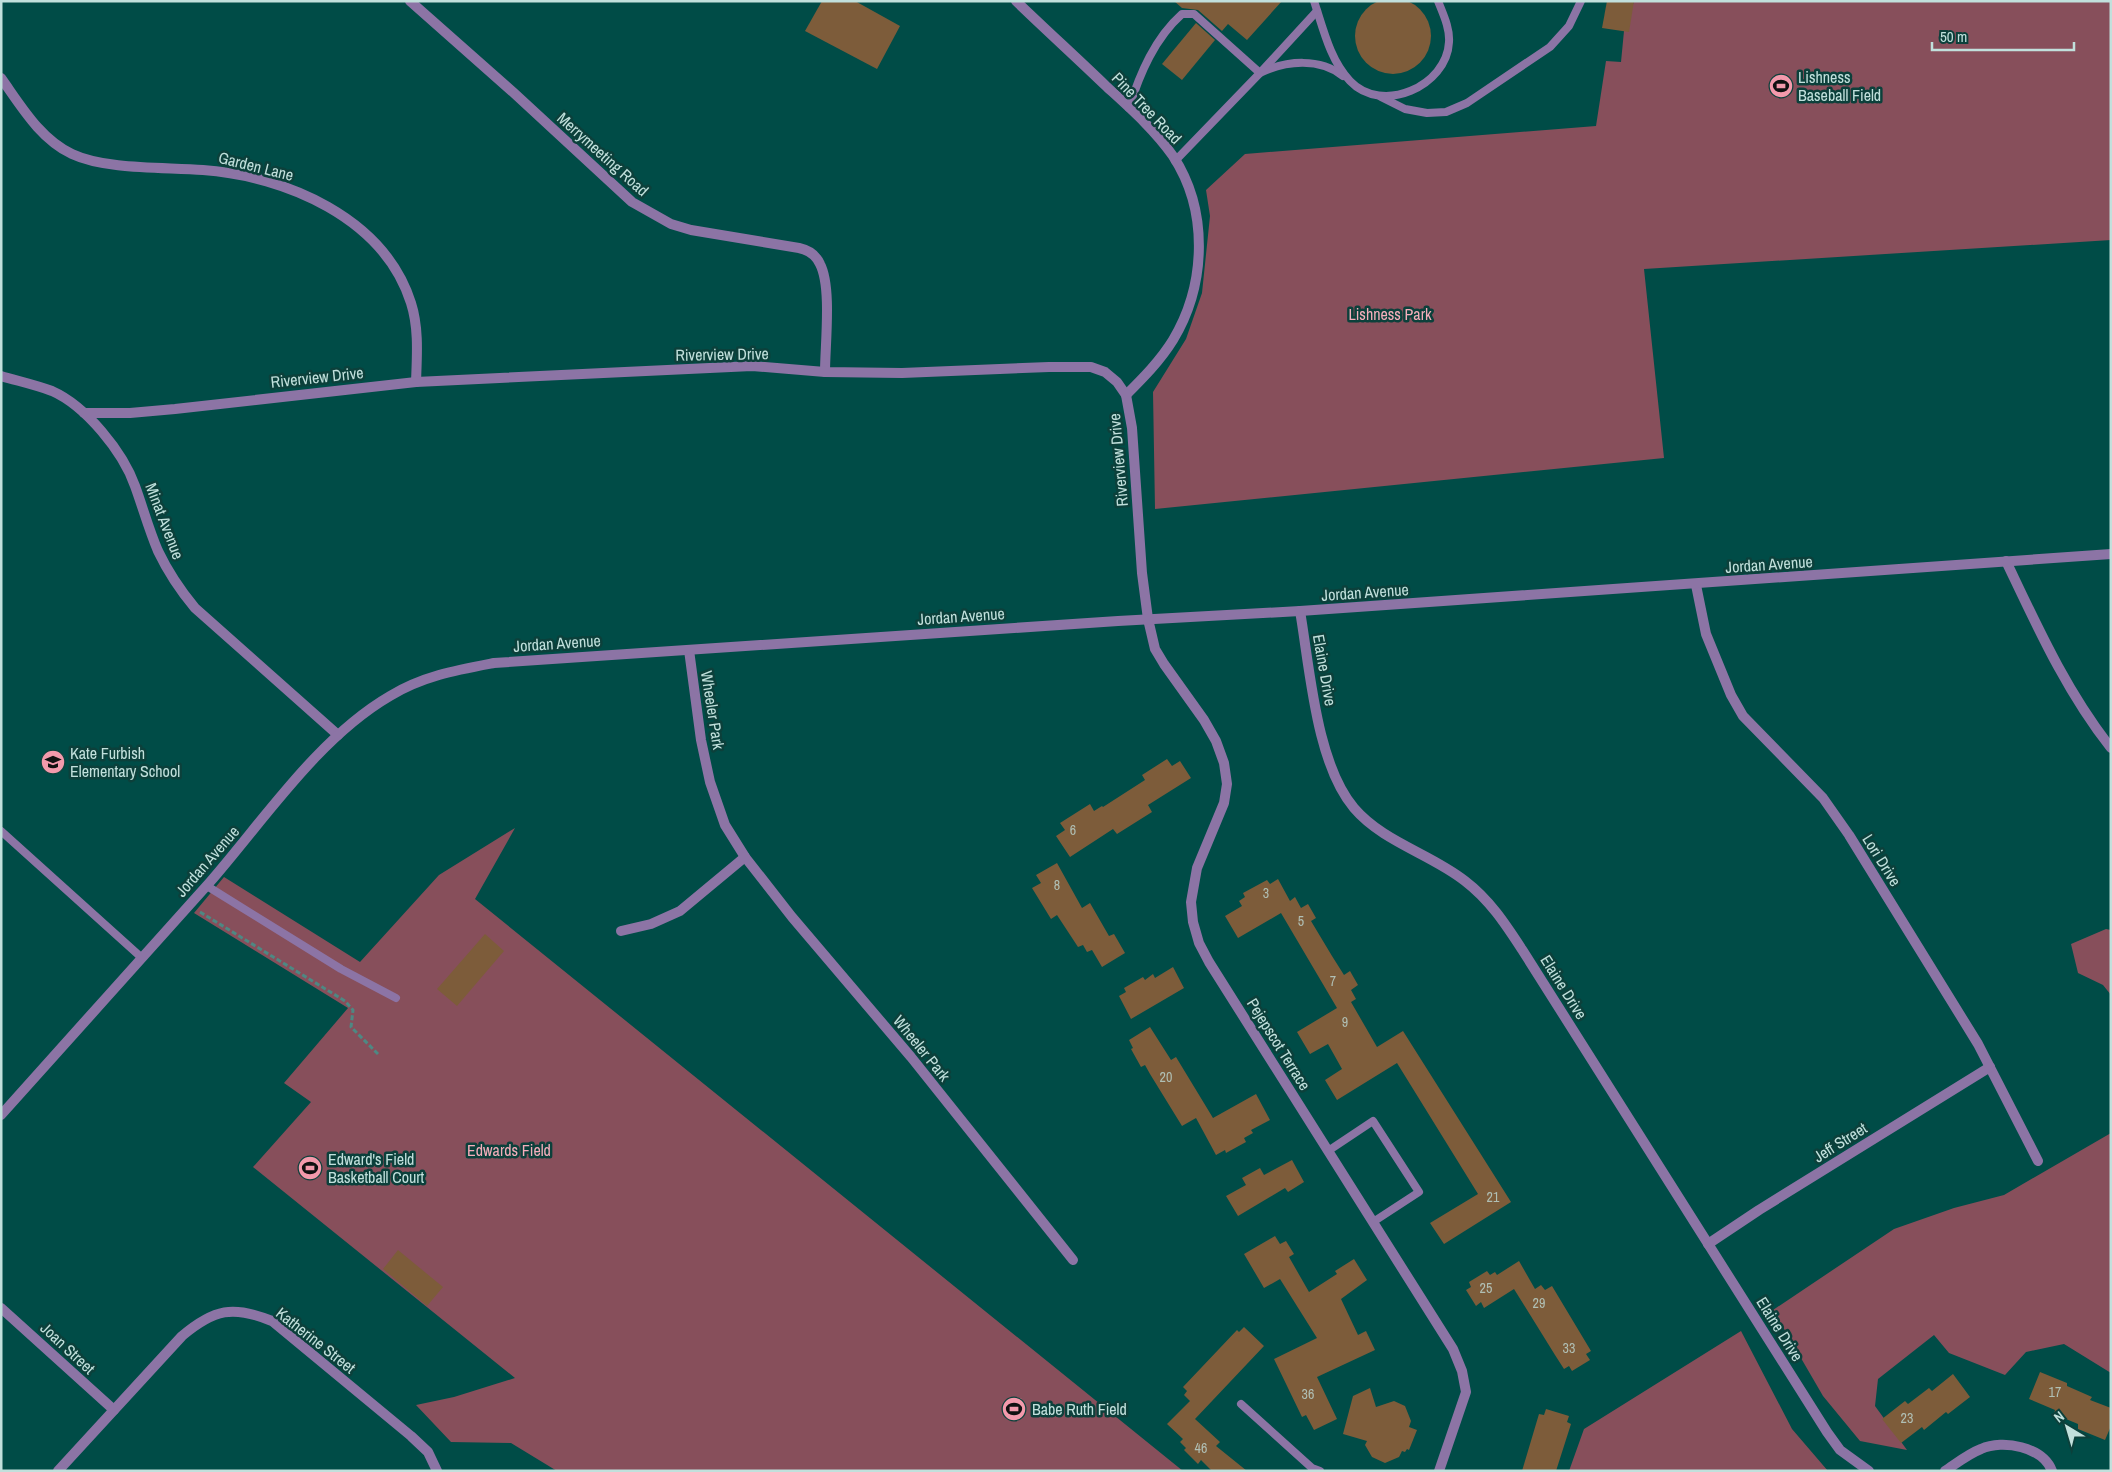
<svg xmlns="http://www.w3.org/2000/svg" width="2112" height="1472" viewBox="0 0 2112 1472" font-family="'Archivo Narrow',sans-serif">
  <rect width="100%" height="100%" fill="#004c47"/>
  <g fill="#874f5b">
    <path d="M1634,1h477v239l-467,29 20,189 -509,51 -2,-117 33,-53 16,-46 8,-77 -4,-26 39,-36 351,-28 10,-65 15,1 3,-31z"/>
    <path d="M515,828l-40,71 708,572h-626l-46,-28 -60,-1 -35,-37 38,-8 61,-19 -262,-211 58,-65 -27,-19 64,-75 -154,-95 30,-36 136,85 79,-87z"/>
    <path d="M2106,929l5,1v65l-8,-10 -25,-12 -7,-29z"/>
    <path d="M2111,1133v240l-47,-29 -38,8 -21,23 -56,-22 -15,-18 -56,44 -3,27 32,44 -47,-9 -37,-45 -50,-86 121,-81 60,-21 50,-13z"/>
    <path d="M1741,1331l51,98 36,42h-259l15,-42z"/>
  </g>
  <g fill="#7d5c3a">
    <circle cx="1393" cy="36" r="38"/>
    <path d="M822,1h33l45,25 -23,43 -72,-38z"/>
    <path d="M1174,1h108l-35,39 -19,-16 -6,7 -24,-21 -16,-2z"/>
    <path d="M1607,1h27l-5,31 -27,-4z"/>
    <path d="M1196,23l19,17 -33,40 -20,-16z"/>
    <path d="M1167,759l5,7 8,-5 11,17 -43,27 4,7 -35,22 -4,-5 -43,28 -14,-21 9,-6 -5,-7 30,-19 4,7 8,-5 1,1 42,-27 -3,-5z"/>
    <path d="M1057,863l25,45 8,-5 19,33 5,-2 11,19 -23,14 -10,-17 -5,2 -4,-7 -5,2 -21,-32 -6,4 -19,-31 9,-5 -5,-8z"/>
    <path d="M1278,879l12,22 5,-4 6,11 7,-4 8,14 -5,3 21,35 12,19 6,-4 8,14 -7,5 5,9 -5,3 26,45 26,-16 108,171 -67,42 -14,-21 48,-29 -81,-131 -60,37 -12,-20 17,-11 -14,-25 -18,10 -13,-22 40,-24 -56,-95 -43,25 -13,-22 17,-10 -3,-5 6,-4 -2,-4 24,-13 3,4z"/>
    <path d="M485,934l19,17 -47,55 -20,-17z"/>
    <path d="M1173,967l11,21 -53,31 -12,-23 7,-4 -2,-4 19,-11 2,3 8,-6 2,4z"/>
    <path d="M1150,1027l21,33 5,-3 37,61 43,-24 14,26 -19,10 2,3 -9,5 2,4 -20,11 -1,-3 -9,5 -20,-37 -14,8 -32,-52 -5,-9 -4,2 -10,-18 2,-1 -4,-8z"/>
    <path d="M1292,1160l12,22 -16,10 -3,-4 -47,28 -12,-20 20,-11 -4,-7 18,-10 4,7z"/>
    <path d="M1275,1236l5,8 6,-3 8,13 -5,3 20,35 28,-18 -2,-3 19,-12 13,21 -26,19 17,36 8,-4 9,19 -58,27 20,42 -23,11 -8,-15 -4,2 -28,-58 43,-21 -37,-59 -16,9 -20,-34z"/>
    <path d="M398,1250l45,37 -16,19 -44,-37z"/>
    <path d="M1519,1261l16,28 6,-4 4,5 7,-4 39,65 -5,3 4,6 -18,11 -3,-5 -5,3 -9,-14 -41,-66 -30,19 -3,-6 -5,4 -10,-16 5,-3 -2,-5 18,-11 3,4 5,-3 2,3z"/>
    <path d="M1244,1327l20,19 -69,73 25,23 -4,4 31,25h-35l-11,-11 -3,4 -14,-14 2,-2 -6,-6 3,-3 -16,-15 23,-23 -6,-6 3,-4 -4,-4 54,-57 2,2z"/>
    <path d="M2040,1372l27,11v3l25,11 -2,3 21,8v18l-6,14 -27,-11v-5l-24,-10 1,-4 -26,-11z"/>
    <path d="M1953,1374l17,23 -22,17 -2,-2 -22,18 -2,-3 -21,16 -19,-24 23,-18 3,3 21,-16 3,3z"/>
    <path d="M1370,1388l6,19 18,-6 11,5 6,15 -2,6 8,3 -8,20 -2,-1 -2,3 -3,-1 -3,6 -14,6 -13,-6 -7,-12 2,-4 -24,-7 10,-38z"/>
    <path d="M1546,1409l23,7 -2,6 4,2 -15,47h-34l17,-57 5,1z"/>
  </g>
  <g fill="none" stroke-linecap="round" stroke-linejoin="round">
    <path stroke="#4e8883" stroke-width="3" stroke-dasharray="5 2.5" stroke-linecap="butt" d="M200,912l145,89 8,9 -2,17 28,28"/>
    <g stroke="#8c74a5" stroke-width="8">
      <path d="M1314,1c9,27 16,59 36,80 32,34 97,5 99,-39 1,-14 -6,-28 -11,-41"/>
      <path d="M1381,97l24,12 22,4 19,-1 21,-9 83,-56 19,-21 12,-25"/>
      <path d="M1129,108c11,-35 26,-70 53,-94h12l66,59 57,-62"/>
      <path d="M1175,161l85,-88c27,-13 60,-15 83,3"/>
      <path d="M1,831l141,127"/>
      <path d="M207,886l134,83 55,29"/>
      <path d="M1328,1151l45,-30 46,71 -46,30"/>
      <path d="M1241,1404l71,64 8,3"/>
    </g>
    <g stroke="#8c74a5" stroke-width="10">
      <path d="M410,1l104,92 118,109 39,22 20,6 108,18c9,2 17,7 21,16 12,23 5,81 5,108"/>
      <path d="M1016,1c30,29 61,57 91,86 23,21 48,43 66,69 36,55 33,129 0,184 -13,21 -30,38 -47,55"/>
      <path d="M1,78c20,28 39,61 71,76 34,16 93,13 131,16 83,6 181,48 208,133 8,25 6,52 5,79"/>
      <path d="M1,376c17,5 35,9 51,15 34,15 71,61 83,95 8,22 14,44 23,65 10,21 22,39 37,57l143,127"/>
      <path d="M84,413h46l45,-4 241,-27 336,-16 73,6 77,1 147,-6h42l14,5 12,10 9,13 6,33 10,145 6,46 7,30 9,15 40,56 12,21 8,22 3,21 -3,19 -27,65 -6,34 2,20 6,21 10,19 244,387 9,22 4,21 -27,79"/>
      <path d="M2006,561c31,65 60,130 105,187"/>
      <path d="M1696,585l10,49 25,61 12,21 80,82 26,37 129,209 60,117"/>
      <path d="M1300,611c10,58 16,152 54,197 29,34 77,46 111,73 25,19 41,44 58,70l304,481 13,18 29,21"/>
      <path d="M689,650l12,90 9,42 15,43 20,32 47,60 119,140 162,203"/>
      <path d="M621,931l30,-7 29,-13 65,-54"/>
      <path d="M1,1115c69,-78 140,-155 209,-233 54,-62 108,-144 180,-186 33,-20 67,-26 104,-33l624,-42 182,-10 811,-57"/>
      <path d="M1708,1244l51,-34 231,-143"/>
      <path d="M1,1308l113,102"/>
      <path d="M58,1471l124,-135c32,-27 51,-31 90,-15l139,115 17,16 9,19"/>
      <path d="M1945,1471c12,-8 23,-17 36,-22 22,-10 62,-2 71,22"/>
    </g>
  </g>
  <defs>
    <g id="stadium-disc" transform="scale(1.25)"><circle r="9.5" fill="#f39aac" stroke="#0c403b"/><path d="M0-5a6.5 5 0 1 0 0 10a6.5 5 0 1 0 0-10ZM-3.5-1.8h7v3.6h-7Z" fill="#111"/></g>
    <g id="school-disc" transform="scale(1.25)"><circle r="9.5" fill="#f39aac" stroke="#0c403b"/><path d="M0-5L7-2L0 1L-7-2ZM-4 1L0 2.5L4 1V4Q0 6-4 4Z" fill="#111"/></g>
  </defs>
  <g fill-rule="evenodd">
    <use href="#stadium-disc" x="1781" y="86"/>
    <use href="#school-disc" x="53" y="762"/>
    <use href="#stadium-disc" x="310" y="1168"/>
    <use href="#stadium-disc" x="1014" y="1409"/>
  </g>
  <g text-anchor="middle" stroke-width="5" stroke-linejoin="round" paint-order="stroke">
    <g font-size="14" fill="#b0bfb4">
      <text x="1073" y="835">6</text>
      <text x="1057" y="890">8</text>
      <text x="1266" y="898">3</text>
      <text x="1301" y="926">5</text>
      <text x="1333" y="986">7</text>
      <text x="1345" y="1027">9</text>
      <text x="1166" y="1082">20</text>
      <text x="1493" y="1202">21</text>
      <text x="1486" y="1293">25</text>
      <text x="1539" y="1308">29</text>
      <text x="1569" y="1353">33</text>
      <text x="2055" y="1397">17</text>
      <text x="1308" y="1399">36</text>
      <text x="1907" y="1423">23</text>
      <text x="1201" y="1453">46</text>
    </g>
    <g font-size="16" fill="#c1e0dc" stroke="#0c403b" text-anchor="start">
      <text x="1798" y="83">Lishness<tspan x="1798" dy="18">Baseball Field</tspan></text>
      <text x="70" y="759">Kate Furbish<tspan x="70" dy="18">Elementary School</tspan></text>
      <text x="328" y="1165">Edward's Field<tspan x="328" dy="18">Basketball Court</tspan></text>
      <text x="1032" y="1415">Babe Ruth Field</text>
    </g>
    <g font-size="16" fill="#c1e0dc" stroke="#0c403b">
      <text transform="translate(1147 108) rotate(46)" y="6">Pine Tree Road</text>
      <text transform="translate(603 154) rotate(42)" y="6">Merrymeeting Road</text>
      <text transform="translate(256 166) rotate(14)" y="6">Garden Lane</text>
      <text transform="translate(722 354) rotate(-1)" y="6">Riverview Drive</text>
      <text transform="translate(317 377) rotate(-6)" y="6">Riverview Drive</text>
      <text transform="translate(1118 460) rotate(-95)" y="6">Riverview Drive</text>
      <text transform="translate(165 521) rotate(69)" y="6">Minat Avenue</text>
      <text transform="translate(1769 564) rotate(-4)" y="6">Jordan Avenue</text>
      <text transform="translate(1365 592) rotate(-4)" y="6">Jordan Avenue</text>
      <text transform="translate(961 616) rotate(-4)" y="6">Jordan Avenue</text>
      <text transform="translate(557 643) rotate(-4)" y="6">Jordan Avenue</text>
      <text transform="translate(1325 670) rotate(80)" y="6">Elaine Drive</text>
      <text transform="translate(713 710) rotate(81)" y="6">Wheeler Park</text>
      <text transform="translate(1882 860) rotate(58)" y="6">Lori Drive</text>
      <text transform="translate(207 861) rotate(-49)" y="6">Jordan Avenue</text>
      <text transform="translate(1564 987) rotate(58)" y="6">Elaine Drive</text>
      <text transform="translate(1279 1044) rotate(58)" y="6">Pejepscot Terrace</text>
      <text transform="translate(922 1048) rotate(51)" y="6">Wheeler Park</text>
      <text transform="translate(1840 1142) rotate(-32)" y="6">Jeff Street</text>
      <text transform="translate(1780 1329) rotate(58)" y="6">Elaine Drive</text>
      <text transform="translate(316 1340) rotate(38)" y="6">Katherine Street</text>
      <text transform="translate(68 1348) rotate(43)" y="6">Joan Street</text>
    </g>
    <g font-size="16" fill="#f5aebb" stroke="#0c403b">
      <text x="1390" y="320">Lishness Park</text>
      <text x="509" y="1156">Edwards Field</text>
    </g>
  </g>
  <rect width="2112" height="1472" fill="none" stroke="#c1e0dc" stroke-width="5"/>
  <g transform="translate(2067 1427) rotate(322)" stroke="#0c403b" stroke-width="4" paint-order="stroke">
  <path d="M0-4L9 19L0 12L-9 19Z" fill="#c1e0dc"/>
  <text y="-8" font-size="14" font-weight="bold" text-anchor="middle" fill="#c1e0dc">N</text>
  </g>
  <path d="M1932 42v8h142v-8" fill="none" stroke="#c1e0dc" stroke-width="2.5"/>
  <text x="1940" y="42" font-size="15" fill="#c1e0dc" stroke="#0c403b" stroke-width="4" paint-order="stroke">50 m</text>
</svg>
